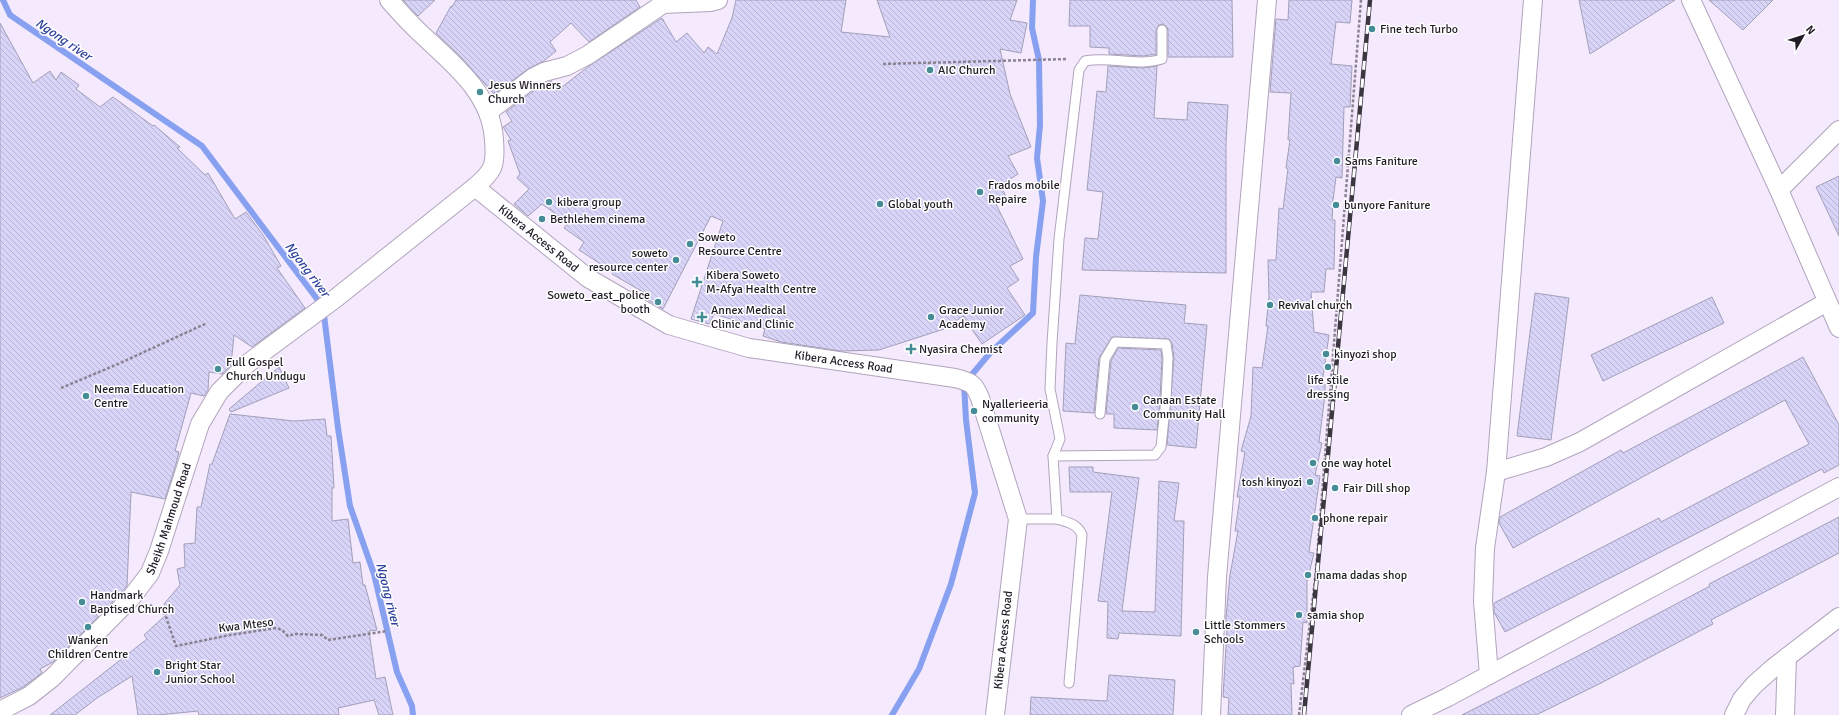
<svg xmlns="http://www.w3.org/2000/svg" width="1839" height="715" viewBox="0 0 1839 715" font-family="Signika,sans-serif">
  <defs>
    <pattern id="building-back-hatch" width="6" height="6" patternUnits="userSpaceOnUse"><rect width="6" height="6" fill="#d8d4f7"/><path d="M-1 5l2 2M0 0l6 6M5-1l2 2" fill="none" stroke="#b9b5d4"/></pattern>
  </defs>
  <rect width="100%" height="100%" fill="#f4e9fd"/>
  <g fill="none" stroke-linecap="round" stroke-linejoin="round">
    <g stroke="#87a0f0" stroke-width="6">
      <path d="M3,0l7,15 192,131 121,161 15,121 12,78 24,68 23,98 15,34 1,9"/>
      <path d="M892,715l27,-46 32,-85 24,-91 -9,-73 -2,-36 26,-31 43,-40 3,-56 7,-56 -6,-43 3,-33 -1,-65 -7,-32 1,-28"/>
    </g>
  </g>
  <g fill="url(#building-back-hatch)" stroke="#a29fb9">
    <path d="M403,0h32l-17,16z"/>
    <path d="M456,0h180l4,7 -51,35 -18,-19 -21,19 6,9 -12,10 -16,8 -34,25 -33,-37 -25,-24 15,-27 1,1z"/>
    <path d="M736,0h110l-5,32 49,5 -13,-37h140l-7,20 17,3 -6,30 -21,-4 10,45 21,53 -23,9 10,18 -17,11 5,12 -11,5 28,57 -13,7 9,14 -12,8 18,27 -43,29 -19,-28 -19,13 -65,21 -38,1 -60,-9 -18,-6 2,-7 -51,-15 -5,10 -18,-5 32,-98 -12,-5 -48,93 -15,-9 2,-4 -38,-22 1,-2 -34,-22 5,-8 -20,-14 4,-5 -26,-19 -14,12 -14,-12 15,-15 -12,-11 3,-4 -12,-33 3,-1 -8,-13 9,-6 -6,-9 34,-26 8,-4 4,-1 5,10 32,-25 73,-48 14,24 11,-9 17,20 4,-6 9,7 15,-36z"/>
    <path d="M1070,0h162l1,57h-65v-27l-1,-3 -5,-3 -3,1 -3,5v24l-13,2 -34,-2v-6l-19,-1v-21h-21z"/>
    <path d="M1289,0h63l-2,23 -14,-1 -5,42 21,2 -2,41h-6l-2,71 -6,-1 -3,23 -1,20h3l-1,49h-8l-2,23h-13l3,40 15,3 -7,49h3v11l-6,47 3,1 -7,32 5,1 -11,76 5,1 -7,29v41l-4,-1 -3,44 -7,1 1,17 -3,-1 1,32h-64l1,-17 -6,-1 4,-67 -2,-1 5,-54 8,-44h-3l5,-34h-3l8,-45 -4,-1 10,-35 2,-49 9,1 6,-42h-2l3,-29 -1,-37h8l3,-52 4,1 5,-40 -2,-1 4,-28h-2l3,-47 -21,-1 6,-73 12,1z"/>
    <path d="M1579,0h96l-85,54z"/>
    <path d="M1709,0h64l-30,30z"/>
    <path d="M0,23l33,60 17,-12 6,9 5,-8 18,13 -3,4 24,18 13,-10 40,29 1,-1 26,22 -3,1 28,27 3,-2 27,46 11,-7 17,23 18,31 -4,2 28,40 -53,39 -18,-12 -3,30 -9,9 -13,-2 -1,18 -4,6 -13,-3 -16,58 4,1 -3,12 -11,35 -34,-7 -4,94 -20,22 -13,3 4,6 -45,45 -13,7 2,4 -19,14 -23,11z"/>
    <path d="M1108,66l35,2 14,-2 -3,52 33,2 1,-18 40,3 -2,37v131l-144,-3 3,-32 13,1 5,-47 -16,-2 10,-99 9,1z"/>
    <path d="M1839,176v60l-23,-49z"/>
    <path d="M1535,293l34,5 -18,142 -34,-4z"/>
    <path d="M1080,295l106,10 -2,18 23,2 -11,123 -29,-3 7,-87 -2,-15 -3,-4 -57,-2 -13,21 -5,55 -31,-2 3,-68 9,1z"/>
    <path d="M1712,297l12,26 -121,58 -12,-26z"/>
    <path d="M1118,348l43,2 1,8 -2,41 -3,31 -43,-2v-14h-8l5,-53z"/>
    <path d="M1803,357l36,68v40l-15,8 -2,-4 -317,163 -11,-20v-9l165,-85 2,4 148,-78 -24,-44 -137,74 -135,74 -14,-25 1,-6 121,-67 2,3z"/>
    <path d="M279,367l10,21 -58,24 -2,-3z"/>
    <path d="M230,414l64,7 31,-2 2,17h4l3,52h-2v33l16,-2 5,44 7,-1 3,23h2l12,45 -8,1 7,48 9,-2 8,38h-14l-5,-15 -36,8 1,7h-140l-1,-4 -40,4h-20l-6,-39 -35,22 -22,17h-25l97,-76 -3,-4 23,-21 -3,-10 16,-19 -3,-16 8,-2 -1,-23 11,-1 2,-36h4l9,-43h2z"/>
    <path d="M1069,467h24v5l46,6 -17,133 33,1 4,-131 20,2 -5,38h10l-3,115 -62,-3 -1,6 -11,-1 1,-36 -10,-1 14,-109h-42z"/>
    <path d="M1839,517v36l-128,67 2,4 -112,59 -65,32h-74l116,-59 132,-70 -1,-2z"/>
    <path d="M1109,675l66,5 -2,35h-143l1,-18 76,4z"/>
  </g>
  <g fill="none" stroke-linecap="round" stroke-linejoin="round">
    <g stroke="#b1a4bc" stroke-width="11">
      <g id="service">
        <path d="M1053,456l102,-1 6,-8 5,-48 2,-41 -2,-14 -51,-2 -10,17 -5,55"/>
        <path d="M1018,519h39l-4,-63 7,-17 -10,-50 2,-46 7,-104 20,-169 6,-9c26,-5 52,6 77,-2v-29"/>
        <path d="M1057,519c10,3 21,5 25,16l-13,148"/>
      </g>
    </g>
    <g stroke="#b1a4bc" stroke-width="20">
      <g id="minor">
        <path d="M389,0c8,9 16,18 25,27 33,33 77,62 80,113 2,25 0,31 -19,47"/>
        <path d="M1691,0l88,190 60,138"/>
        <path d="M488,112l46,-35 10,-5 23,-6 21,-11 75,-51 47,-2 8,-2"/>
        <path d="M1779,190l60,-60"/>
        <path d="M1496,472l50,-15 34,-15 247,-140"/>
        <path d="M1489,675l-6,-74 2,-53 11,-76 37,-472"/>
        <path id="s1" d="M0,711l29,-15 23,-18 79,-80 19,-25 9,-22 41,-127 19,-32 28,-28 89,-66 139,-111 113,91 81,47 80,23 206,30c16,4 19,5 25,20l38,121 -23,196"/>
        <path d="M1211,715l6,-138 50,-577"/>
        <path d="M1411,715l37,-18 391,-210"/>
        <path d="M1734,715l8,-16 12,-14 19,-17 66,-51"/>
        <path d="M1785,715l2,-58"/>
      </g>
    </g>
    <g stroke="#8a8291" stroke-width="2.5" stroke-dasharray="3 2" stroke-linecap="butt">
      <path d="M883,64l185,-5"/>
      <path d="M61,388l57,-24 89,-41"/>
      <path d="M150,605l15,9 11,32 54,-11 46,-7 6,2 6,6 7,-2 27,1 6,5 59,-9"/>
      <path d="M1299,715l17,-144 45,-571"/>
    </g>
    <use href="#service" stroke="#fff" stroke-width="9"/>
    <use href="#minor" stroke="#fff" stroke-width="18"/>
    <g stroke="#3c3641" stroke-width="4.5">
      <path id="rail" d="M1304,715l66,-715"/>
    </g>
    <use href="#rail" stroke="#fff" stroke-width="3" stroke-dasharray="9" stroke-linecap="butt"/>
  </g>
  <g fill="#468c97" stroke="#fff" stroke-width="1.5">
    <circle cx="1372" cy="29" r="4"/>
    <circle cx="930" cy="70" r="4"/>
    <circle cx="480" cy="92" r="4"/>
    <circle cx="1337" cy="161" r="4"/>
    <circle cx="980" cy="192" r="4"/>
    <circle cx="549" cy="202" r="4"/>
    <circle cx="880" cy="204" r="4"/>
    <circle cx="1336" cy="205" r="4"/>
    <circle cx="542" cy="219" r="4"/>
    <circle cx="690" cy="244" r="4"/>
    <circle cx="676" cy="260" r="4"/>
    <path d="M695 276h4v4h4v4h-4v4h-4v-4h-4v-4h4z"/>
    <circle cx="658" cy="302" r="4"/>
    <circle cx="1270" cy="305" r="4"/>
    <path d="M700 311h4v4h4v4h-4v4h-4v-4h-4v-4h4z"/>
    <circle cx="931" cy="317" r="4"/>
    <path d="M909 343h4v4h4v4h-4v4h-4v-4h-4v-4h4z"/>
    <circle cx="1326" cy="354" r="4"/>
    <circle cx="1328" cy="367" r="4"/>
    <circle cx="218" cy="369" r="4"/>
    <circle cx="86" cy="396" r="4"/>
    <circle cx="1135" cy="407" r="4"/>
    <circle cx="974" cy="411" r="4"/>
    <circle cx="1313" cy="463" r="4"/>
    <circle cx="1310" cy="482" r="4"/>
    <circle cx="1335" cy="488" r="4"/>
    <circle cx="1315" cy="518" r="4"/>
    <circle cx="1308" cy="575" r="4"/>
    <circle cx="82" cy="602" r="4"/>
    <circle cx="1299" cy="615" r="4"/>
    <circle cx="88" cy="627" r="4"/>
    <circle cx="1196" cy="632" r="4"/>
    <circle cx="157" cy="672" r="4"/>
  </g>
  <g text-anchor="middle" stroke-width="3" stroke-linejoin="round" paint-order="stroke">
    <g font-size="12" fill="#201b24" stroke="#fff" text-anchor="start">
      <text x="1380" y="33">Fine tech Turbo</text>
      <text x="938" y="74">AIC Church</text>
      <text x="488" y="89">Jesus Winners<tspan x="488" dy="14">Church</tspan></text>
      <text x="1345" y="165">Sams Faniture</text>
      <text x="988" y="189">Frados mobile<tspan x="988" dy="14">Repaire</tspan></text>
      <text x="557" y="206">kibera group</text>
      <text x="888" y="208">Global youth</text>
      <text x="1344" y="209">bunyore Faniture</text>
      <text x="550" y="223">Bethlehem cinema</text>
      <text x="698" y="241">Soweto<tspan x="698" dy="14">Resource Centre</tspan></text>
      <text x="668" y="257" text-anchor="end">soweto<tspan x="668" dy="14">resource center</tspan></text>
      <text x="706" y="279">Kibera Soweto<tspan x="706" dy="14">M-Afya Health Centre</tspan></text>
      <text x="650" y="299" text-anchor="end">Soweto_east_police<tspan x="650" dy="14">booth</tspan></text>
      <text x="1278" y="309">Revival church</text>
      <text x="711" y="314">Annex Medical<tspan x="711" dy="14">Clinic and Clinic</tspan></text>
      <text x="939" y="314">Grace Junior<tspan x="939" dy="14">Academy</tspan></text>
      <text x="919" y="353">Nyasira Chemist</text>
      <text x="1334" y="358">kinyozi shop</text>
      <text x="226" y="366">Full Gospel<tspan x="226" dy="14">Church Undugu</tspan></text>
      <text x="1328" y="384" text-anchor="middle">life stile<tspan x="1328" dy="14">dressing</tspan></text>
      <text x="94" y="393">Neema Education<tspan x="94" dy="14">Centre</tspan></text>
      <text x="1143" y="404">Canaan Estate<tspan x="1143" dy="14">Community Hall</tspan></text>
      <text x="982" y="408">Nyallerieeria<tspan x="982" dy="14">community</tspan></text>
      <text x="1321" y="467">one way hotel</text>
      <text x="1302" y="486" text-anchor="end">tosh kinyozi</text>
      <text x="1343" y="492">Fair Dill shop</text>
      <text x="1323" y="522">phone repair</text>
      <text x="1316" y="579">mama dadas shop</text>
      <text x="90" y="599">Handmark<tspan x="90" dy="14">Baptised Church</tspan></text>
      <text x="1307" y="619">samia shop</text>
      <text x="1204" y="629">Little Stommers<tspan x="1204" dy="14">Schools</tspan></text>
      <text x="88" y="644" text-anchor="middle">Wanken<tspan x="88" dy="14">Children Centre</tspan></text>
      <text x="165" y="669">Bright Star<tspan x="165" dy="14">Junior School</tspan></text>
    </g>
    <g font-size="12" fill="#201b24" stroke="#fff">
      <text dy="4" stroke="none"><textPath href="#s1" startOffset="810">Kibera Access Road</textPath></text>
      <text dy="4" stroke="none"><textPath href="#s1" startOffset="1146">Kibera Access Road</textPath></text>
      <text dy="4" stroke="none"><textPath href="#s1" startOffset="263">Sheikh Mahmoud Road</textPath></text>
      <text transform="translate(246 625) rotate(-7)" y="4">Kwa Mteso</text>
      <text transform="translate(1003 640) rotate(-84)" y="4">Kibera Access Road</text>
    </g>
    <g font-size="13" font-style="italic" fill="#2e419c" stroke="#fff">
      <text transform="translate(64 39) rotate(34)" y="5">Ngong river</text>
      <text transform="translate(308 269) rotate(53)" y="5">Ngong river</text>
      <text transform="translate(389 594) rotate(76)" y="5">Ngong river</text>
    </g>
  </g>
  <g transform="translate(1803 36) rotate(51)" stroke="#ffffff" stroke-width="3" paint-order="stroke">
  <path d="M0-3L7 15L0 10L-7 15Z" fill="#201b24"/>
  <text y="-6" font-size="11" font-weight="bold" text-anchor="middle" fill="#201b24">N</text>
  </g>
</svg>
